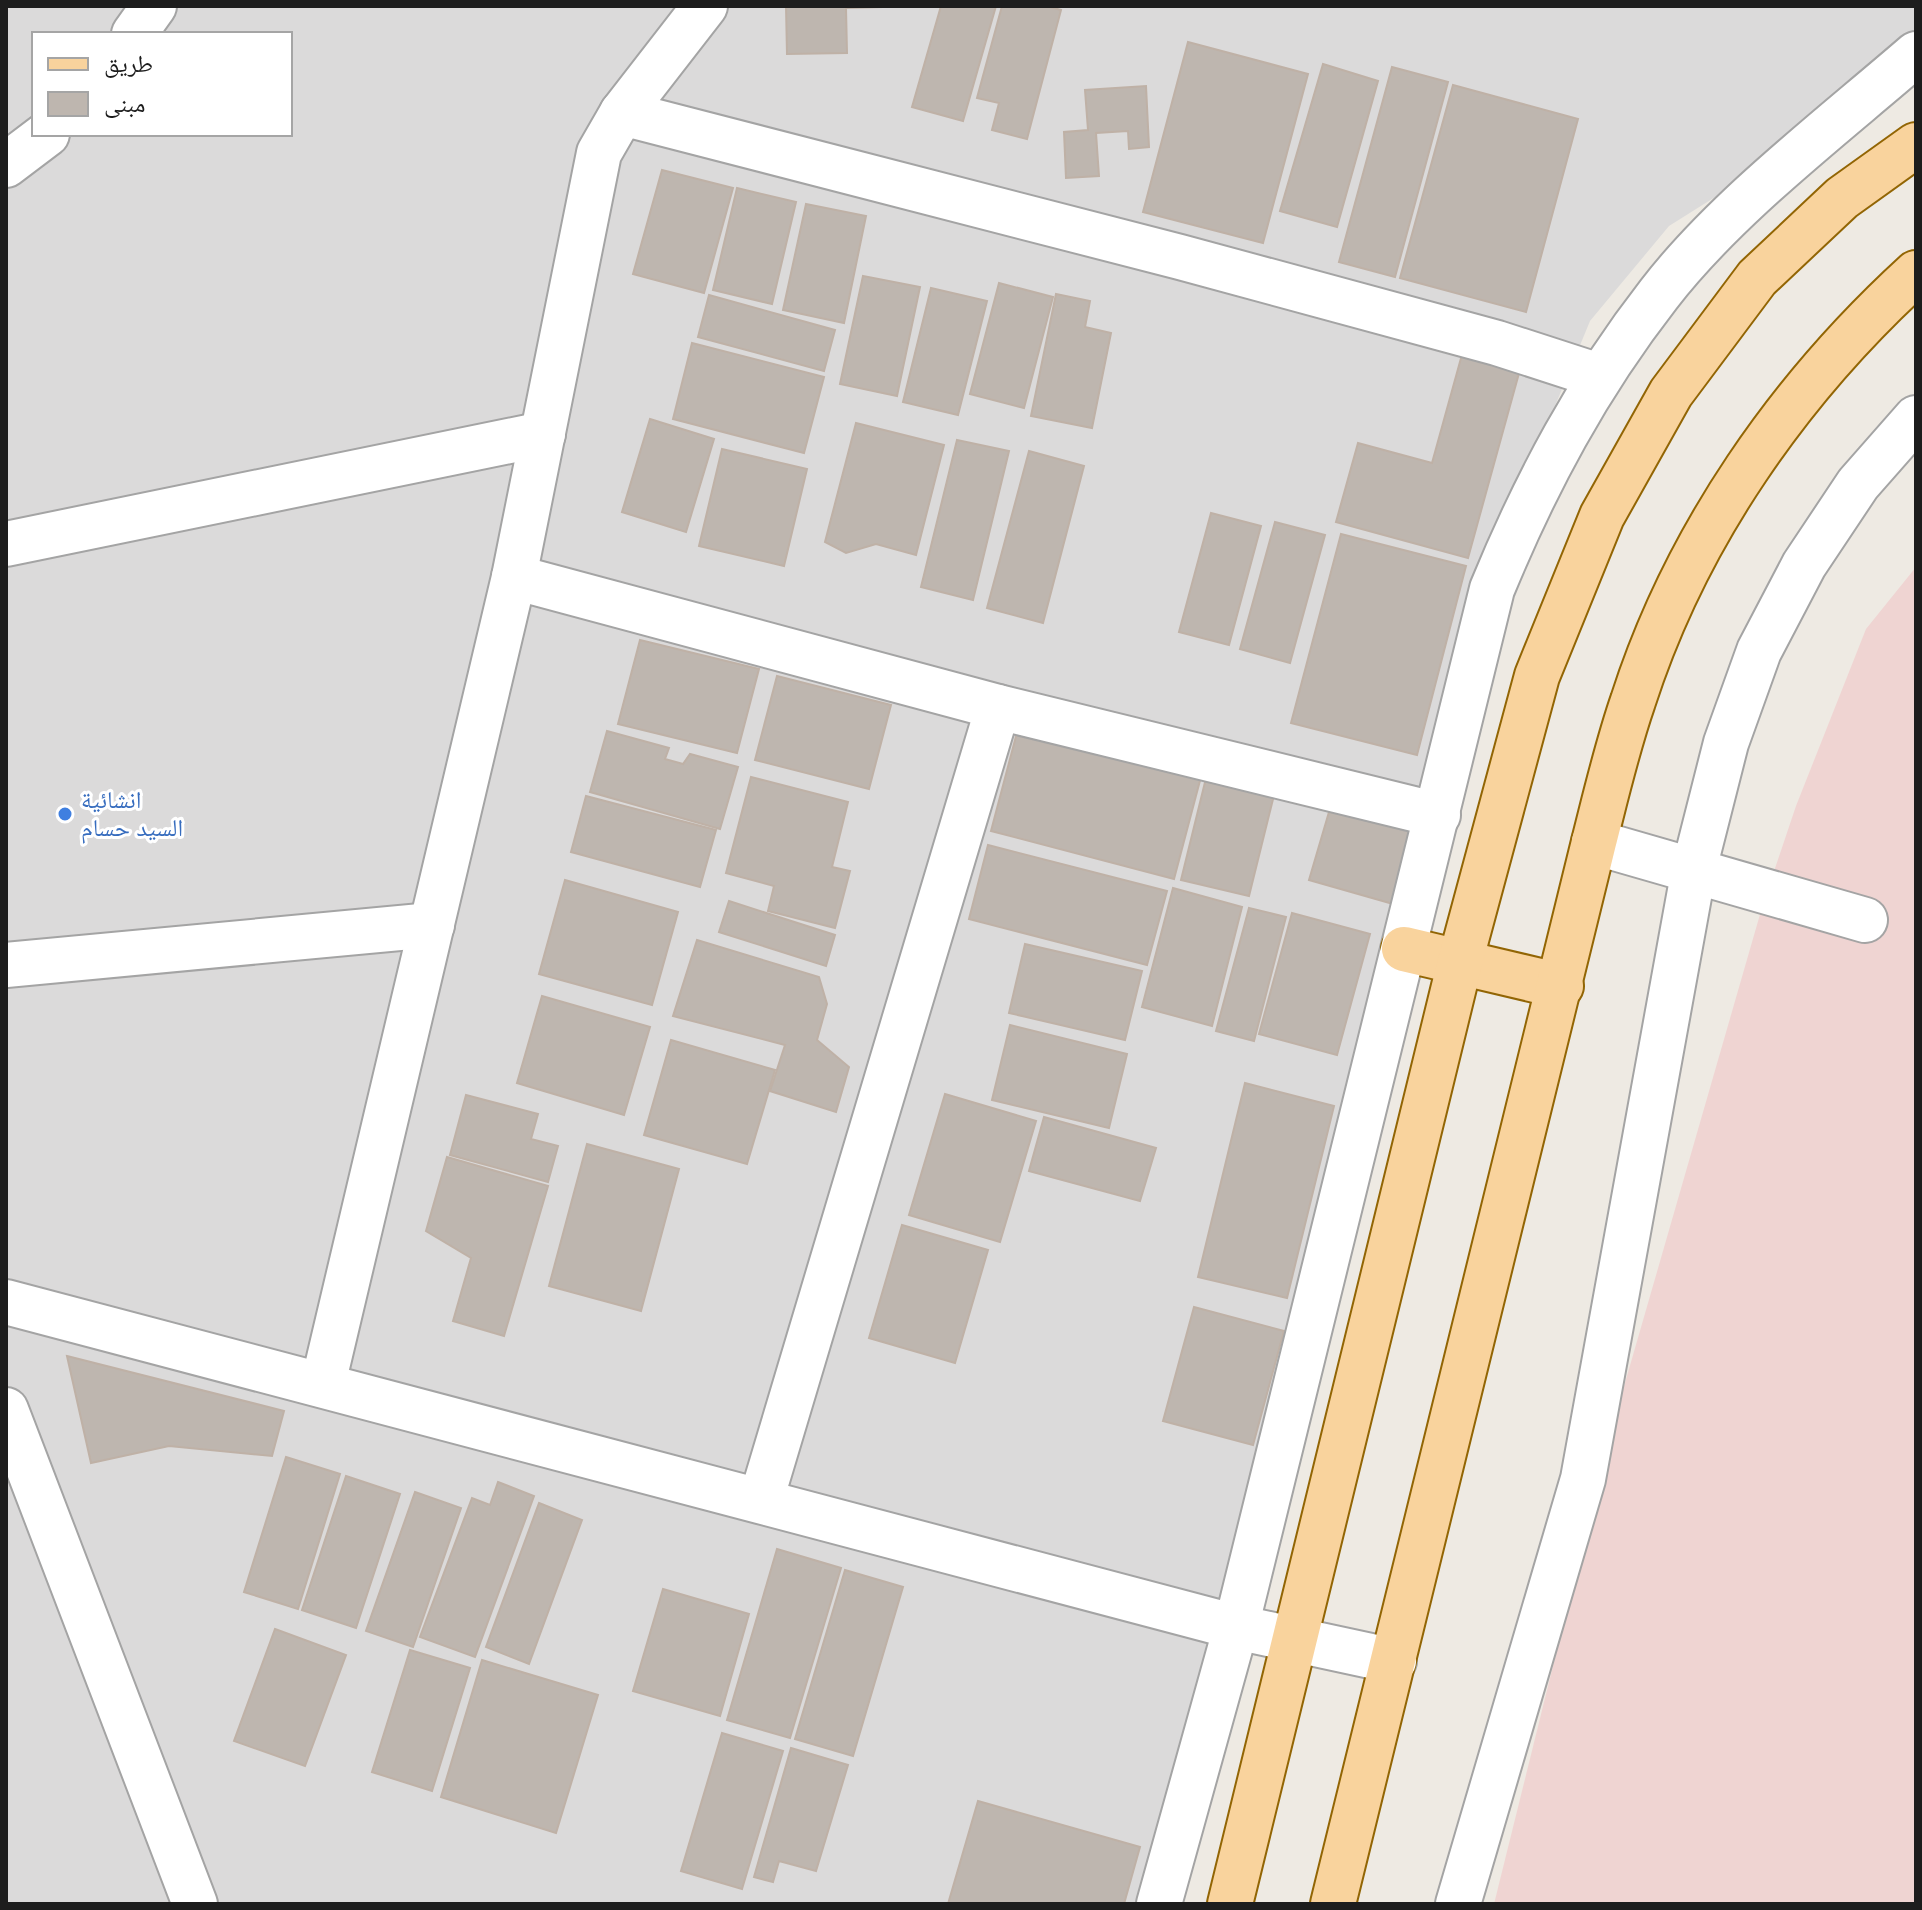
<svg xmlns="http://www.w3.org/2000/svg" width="1922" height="1910" viewBox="0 0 1922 1910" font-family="Poppins,'Noto Naskh Arabic',sans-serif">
  <rect width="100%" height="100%" fill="#eeeae3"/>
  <path fill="#dbdada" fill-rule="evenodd" d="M6,6h1910v65l-247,155 -79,95 -107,260 -332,1323h-1145zM34,34h256v100h-256z"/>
  <path fill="#efd4d2" d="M1916,567v1337h-422l118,-476 151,-524 33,-98 70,-177z"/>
  <g fill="#beb6af" stroke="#bfb1a6" stroke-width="2">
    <path d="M786,6h96v1l-36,1 1,45 -60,1z"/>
    <path d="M941,6h55l-33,115 -51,-14z"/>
    <path d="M1002,6h45l14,4 -34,129 -35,-9 7,-27 -22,-5z"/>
    <path d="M1188,42l120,32 -45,169 -120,-31z"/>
    <path d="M1323,64l55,17 -41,146 -57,-16z"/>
    <path d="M1392,67l56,15 -53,195 -56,-15z"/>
    <path d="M1453,85l125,34 -52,193 -126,-34z"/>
    <path d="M1146,86l3,61 -20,2 -1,-18 -32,2 3,43 -33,2 -2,-46 24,-2 -3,-40z"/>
    <path d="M662,170l71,18 -29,105 -71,-19z"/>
    <path d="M737,188l59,14 -24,102 -59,-14z"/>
    <path d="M806,204l60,12 -22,107 -61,-13z"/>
    <path d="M863,276l57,11 -23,109 -57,-12z"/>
    <path d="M999,283l54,14 -29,111 -54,-14z"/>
    <path d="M931,288l56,13 -29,114 -55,-13z"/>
    <path d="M1056,294l34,7 -5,26 26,6 -19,95 -61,-12z"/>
    <path d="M709,295l126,35 -11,41 -126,-34z"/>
    <path d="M692,343l132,34 -20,76 -131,-34z"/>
    <path d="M1463,351l58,15 -53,192 -132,-36 22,-79 74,20z"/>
    <path d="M650,419l64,20 -28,93 -64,-20z"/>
    <path d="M856,423l88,22 -28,110 -40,-11 -30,9 -21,-11z"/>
    <path d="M957,440l52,11 -36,149 -52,-13z"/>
    <path d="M722,449l85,20 -23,97 -85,-20z"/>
    <path d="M1029,451l55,15 -41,157 -56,-15z"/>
    <path d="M1211,513l50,13 -32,119 -50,-13z"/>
    <path d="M1275,522l50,13 -35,128 -50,-14z"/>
    <path d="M1341,534l125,32 -49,189 -126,-32z"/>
    <path d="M640,640l119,29 -22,84 -119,-29z"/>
    <path d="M777,676l114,29 -22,84 -114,-29z"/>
    <path d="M1019,725l183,48 -28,106 -183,-48z"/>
    <path d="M607,731l62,17 -4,11 18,5 7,-10 48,13 -18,62 -130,-37z"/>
    <path d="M1208,770l68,17 -27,109 -68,-16z"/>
    <path d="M751,777l97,25 -16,65 18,4 -15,57 -67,-17 6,-25 -48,-13z"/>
    <path d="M1334,795l83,25 -24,84 -84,-24z"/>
    <path d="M586,796l130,34 -16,57 -129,-35z"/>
    <path d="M988,845l179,46 -20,74 -178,-46z"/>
    <path d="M565,880l113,32 -26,93 -113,-31z"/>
    <path d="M1173,888l69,19 -30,119 -70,-19z"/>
    <path d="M729,901l106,34 -9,31 -107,-34z"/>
    <path d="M1249,908l37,9 -32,124 -38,-10z"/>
    <path d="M1292,913l78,21 -33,121 -78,-21z"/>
    <path d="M697,940l122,37 8,27 -10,36 32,27 -13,45 -66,-21 15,-46 -112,-29z"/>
    <path d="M1025,944l117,27 -17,69 -116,-27z"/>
    <path d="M542,996l108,31 -26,88 -107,-32z"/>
    <path d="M1010,1025l117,29 -18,74 -117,-28z"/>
    <path d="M671,1040l104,30 -28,94 -103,-29z"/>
    <path d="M1245,1083l89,23 -47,192 -89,-21z"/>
    <path d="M945,1094l91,27 -36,121 -91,-27z"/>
    <path d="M466,1095l72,19 -7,25 27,7 -10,36 -98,-27z"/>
    <path d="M1044,1117l112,31 -16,53 -111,-30z"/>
    <path d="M587,1144l92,25 -38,142 -92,-25z"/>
    <path d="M447,1157l101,29 -44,150 -51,-15 18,-63 -45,-27z"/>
    <path d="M902,1225l86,25 -33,113 -86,-25z"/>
    <path d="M1194,1307l90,24 -31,114 -90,-24z"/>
    <path d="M67,1356l217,55 -12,45 -103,-10 -78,17z"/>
    <path d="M286,1457l54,17 -42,135 -54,-17z"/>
    <path d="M346,1476l54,18 -44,134 -54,-18z"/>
    <path d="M498,1482l36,14 -59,161 -55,-20 52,-139 18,7z"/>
    <path d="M415,1492l46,16 -48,139 -47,-16z"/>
    <path d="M539,1503l43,17 -53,144 -43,-17z"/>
    <path d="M777,1549l64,19 -51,170 -63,-18z"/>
    <path d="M845,1570l58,17 -50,169 -58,-17z"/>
    <path d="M663,1589l86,25 -29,102 -87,-25z"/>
    <path d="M275,1629l71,26 -41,111 -71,-25z"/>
    <path d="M410,1650l60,18 -38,123 -60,-19z"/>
    <path d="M482,1660l116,35 -42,138 -115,-36z"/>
    <path d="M722,1733l61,18 -41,138 -61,-18z"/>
    <path d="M791,1748l57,17 -32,106 -37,-10 -6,21 -19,-5z"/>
    <path d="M978,1801l162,46 -16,57h-176z"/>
  </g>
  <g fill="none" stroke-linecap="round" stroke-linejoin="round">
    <g stroke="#a4a4a4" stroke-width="48">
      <g id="minor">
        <path d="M134,34l20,-28"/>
        <path d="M622,113l558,144 317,86 102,33"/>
        <path d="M6,165l41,-31"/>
        <path d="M6,544l537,-110"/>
        <path d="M514,577l484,130 440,108"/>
        <path d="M1594,842l271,78"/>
        <path d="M6,965l426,-40"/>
        <path d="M6,1302l1230,325 158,34"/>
        <path d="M323,1384l191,-807 85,-424 23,-40 83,-107"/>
        <path d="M6,1410l189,494"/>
        <path d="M761,1500l237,-793"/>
        <path d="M1159,1904l77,-277 256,-1038c44,-107 96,-204 167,-295 66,-86 174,-168 257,-240"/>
        <path d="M1458,1904l125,-425 111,-610 32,-126 33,-92 45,-86 54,-81 58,-66"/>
      </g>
    </g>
    <g stroke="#926504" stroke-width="48">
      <g id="major">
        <path d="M1404,949l157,37"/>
        <path d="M1230,1904l230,-942 77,-286 65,-160 69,-123 86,-115 85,-80 74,-53"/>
        <path d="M1333,1904l261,-1062c12,-47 23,-95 39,-141 53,-165 156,-312 283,-428"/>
      </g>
    </g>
    <use href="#minor" stroke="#fff" stroke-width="44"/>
    <use href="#major" stroke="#f9d39d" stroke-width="44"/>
  </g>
  <circle fill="#3f7fe0" stroke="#fff" stroke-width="3" cx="65" cy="814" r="8"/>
  <g text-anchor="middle" stroke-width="6" stroke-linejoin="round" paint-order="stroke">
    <g font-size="24" fill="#366cbe" stroke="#fff" text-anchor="start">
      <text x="81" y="808">انشائية<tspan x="81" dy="28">السيد حسام</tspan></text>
    </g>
  </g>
  <rect width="1922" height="1910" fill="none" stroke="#1d1d1d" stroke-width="16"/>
  <rect x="32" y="32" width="260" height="104" fill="#ffffff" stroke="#a5a5a5" stroke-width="2"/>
  <rect x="48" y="58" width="40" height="12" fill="#f9d39d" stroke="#a5a5a5" stroke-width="2"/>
  <text x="104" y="72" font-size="24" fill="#1d1d1d">طريق</text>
  <rect x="48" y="92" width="40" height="24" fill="#beb6af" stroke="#a5a5a5" stroke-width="2"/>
  <text x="104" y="112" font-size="24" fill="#1d1d1d">مبنى</text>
</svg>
